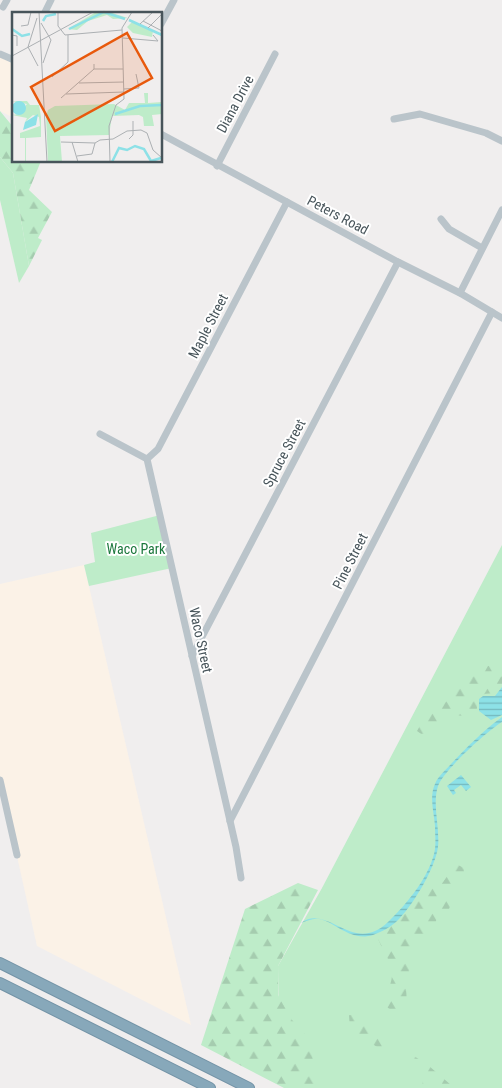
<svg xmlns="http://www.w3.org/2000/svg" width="502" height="1088" viewBox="0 0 502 1088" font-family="'Roboto Condensed',sans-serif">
  <defs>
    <pattern id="forest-firs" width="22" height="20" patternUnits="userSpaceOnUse" patternTransform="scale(1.25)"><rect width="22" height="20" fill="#beecc9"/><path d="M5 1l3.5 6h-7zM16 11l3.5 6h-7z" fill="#a5ccaf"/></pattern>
    <pattern id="water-rules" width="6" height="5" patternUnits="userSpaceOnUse" patternTransform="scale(1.25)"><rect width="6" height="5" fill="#8de1e7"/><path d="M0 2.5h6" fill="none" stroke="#75b9be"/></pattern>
  </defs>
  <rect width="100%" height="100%" fill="#f0eeee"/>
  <g fill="#fbf2e7">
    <path d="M0,54l14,6v58l-14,-7z"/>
    <path d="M84,565l107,460 -154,-79 -37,-166v-196z"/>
  </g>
  <g fill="#beecc9">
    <path d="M0,157l13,16 16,93 -10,17 -19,-83z"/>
    <path d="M160,515l12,53 -83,18 -5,-21 11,-3 -4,-29z"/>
    <path d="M502,545v543h-187l-36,-43 -1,-79 44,-78z"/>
  </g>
  <g fill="url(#forest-firs)">
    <path d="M0,111l14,17v33h27l-12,29 23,22 -14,26 4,2 -13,26 -16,-93 -13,-16z"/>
    <path d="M502,663v21l-7,3 -2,6c-23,2 -13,6 -17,21l-6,3 -22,-3 -20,20 -4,2 -7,-5 9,-16 21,-14 6,-9 15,-17 10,2 6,-4 4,-7z"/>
    <path d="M456,864l8,4v6c-15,13 -8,28 -19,42h-7l-4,10 -9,6v14l-7,-2 -7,9 -2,20 -3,15 1,16 -3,7 -7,2 -9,-5 -4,-5c2,-9 9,-21 8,-31 -2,-16 -15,-28 -17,-44l14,-7 16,-12 20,-21 13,-2 5,-4z"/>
    <path d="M298,883l20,7 -40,76v29l14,25 12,13 7,15 6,36 3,4h-36l-83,-43 44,-136z"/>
    <path d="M349,1015h4l14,8 9,14 17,5 36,24 22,19v3h-29l1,-9 -2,-4 -19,-18 -14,-9 -11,-1 -27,-18z"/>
  </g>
  <g fill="url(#water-rules)">
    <path d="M502,687v28l-11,5 -12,-9v-12l4,-3h12z"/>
    <path d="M502,717v5c-15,9 -58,48 -64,64 -6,19 2,41 0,61 -3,22 -26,60 -42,75 -7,6 -15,10 -23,13 -23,7 -37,-13 -54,-16 -6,-1 -12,2 -18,4 27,-20 52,33 87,-1 19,-18 43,-47 47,-73 1,-8 0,-15 0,-23 -1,-14 -6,-29 0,-42 3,-8 11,-14 16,-20 16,-17 32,-33 51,-47z"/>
    <path d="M461,775l10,12 -5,4 -5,-6 -7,5 2,3 -3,2 -6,-9z"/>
  </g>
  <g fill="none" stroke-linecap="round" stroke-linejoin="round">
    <g stroke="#7393a6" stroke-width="12">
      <g id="highway">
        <path d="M0,963l249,125"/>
        <path d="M0,983l210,105"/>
      </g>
    </g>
    <g stroke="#bac4ca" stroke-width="7">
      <path d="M3,7l4,-7"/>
      <path d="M44,14l7,-14"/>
      <path d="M161,24l13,-24"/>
      <path d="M0,54l14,6"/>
      <path d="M394,119l26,-5 66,19 16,8"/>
      <path d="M161,134l237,128 62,31 42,25"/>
      <path d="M217,166l58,-112"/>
      <path d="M441,219l8,10 33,19"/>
      <path d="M460,293l42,-83"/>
      <path d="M100,434l47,25 89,388 5,31"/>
      <path d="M147,459l11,-10 129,-247"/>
      <path d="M192,656l206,-394"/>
      <path d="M0,780l17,75"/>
      <path d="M230,821l262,-509"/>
    </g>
    <use href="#highway" stroke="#87a8ba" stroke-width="10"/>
  </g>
  <g text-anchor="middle" stroke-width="4" stroke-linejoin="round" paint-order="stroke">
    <g font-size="14" fill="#47545a" stroke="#fff">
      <text transform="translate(235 104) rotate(-62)" y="5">Diana Drive</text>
      <text transform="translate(338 215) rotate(28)" y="5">Peters Road</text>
      <text transform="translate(208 326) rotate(-63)" y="5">Maple Street</text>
      <text transform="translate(284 453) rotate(-62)" y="5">Spruce Street</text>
      <text transform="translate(350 561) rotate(-63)" y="5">Pine Street</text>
      <text transform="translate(201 640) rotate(78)" y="5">Waco Street</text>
    </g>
    <g font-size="14" fill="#1b773c" stroke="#fff">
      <text x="136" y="554">Waco Park</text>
    </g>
  </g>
  <g transform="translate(12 12)">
    <rect width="150" height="150" fill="#f0eeee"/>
    <path d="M102,92l11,6 -13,6 -3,19 -49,1 2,26h-14l-2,-46 2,-6 7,-4z" fill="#beecc9"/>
    <path d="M84,0h13l19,6 -15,1 -6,-4 -19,6 -11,9 -9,-1zM121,9l20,10 -1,6 -19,-4 -6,-6zM132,81h4v10l14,-1v12l-10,1 2,11h-10l-1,-9 -4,-2 -26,1 2,-4 10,-2 4,-7h16zM15,89l3,4h9l2,12v20l-15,1v23l7,1h-8v-24h-5v-5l20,-7 -1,-9 -6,-2 -8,7 2,-4 -15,-3 7,-1 8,-10 -15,-3z" fill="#beecc9"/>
    <path d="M0 96a7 7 0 1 1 14 0a7 7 0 1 1-14 0ZM26,102l-2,11 -13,5 2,-8z" fill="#8de1e7"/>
    <path fill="none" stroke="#8de1e7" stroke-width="2.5" d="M117,8l33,15M31,9l3,-5 10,-2M0,17l10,7 8,-2M57,17l35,-17 21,7M103,102l25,-8 22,-1M100,150l7,-14 8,2 8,-4 9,3 7,12 10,-3"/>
    <path fill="none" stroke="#acb0b3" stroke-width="1" d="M27,0l8,150M46,0v14l7,9 57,-5M25,6l-9,29 10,19M131,9l19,10M29,11l10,17 -8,23M128,12l13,-12M9,14l7,-1 3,-13M136,16l14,-14M0,23l5,1v10M111,26l35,3 -5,-6M0,44l81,-44M82,57h29M40,65l16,-15v-27M67,71l45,-1M112,77l15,-1 -3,-14M54,82l58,-2M49,86l33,-29v-5M117,127l4,-4v-14M49,130l34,1M60,130l6,20M65,144l15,-2 3,-11 5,-3 13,-1 14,-8 14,-1 6,3 6,17 9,8M98,150l-1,-36 7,-21 8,-6 -2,-71 10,-16"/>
    <path fill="#e8590c" fill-opacity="0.15" stroke="#e8590c" stroke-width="2.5" d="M115,21l25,45 -97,53 -24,-44z"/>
    <rect width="150" height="150" fill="none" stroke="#47545a" stroke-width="2.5"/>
  </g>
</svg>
